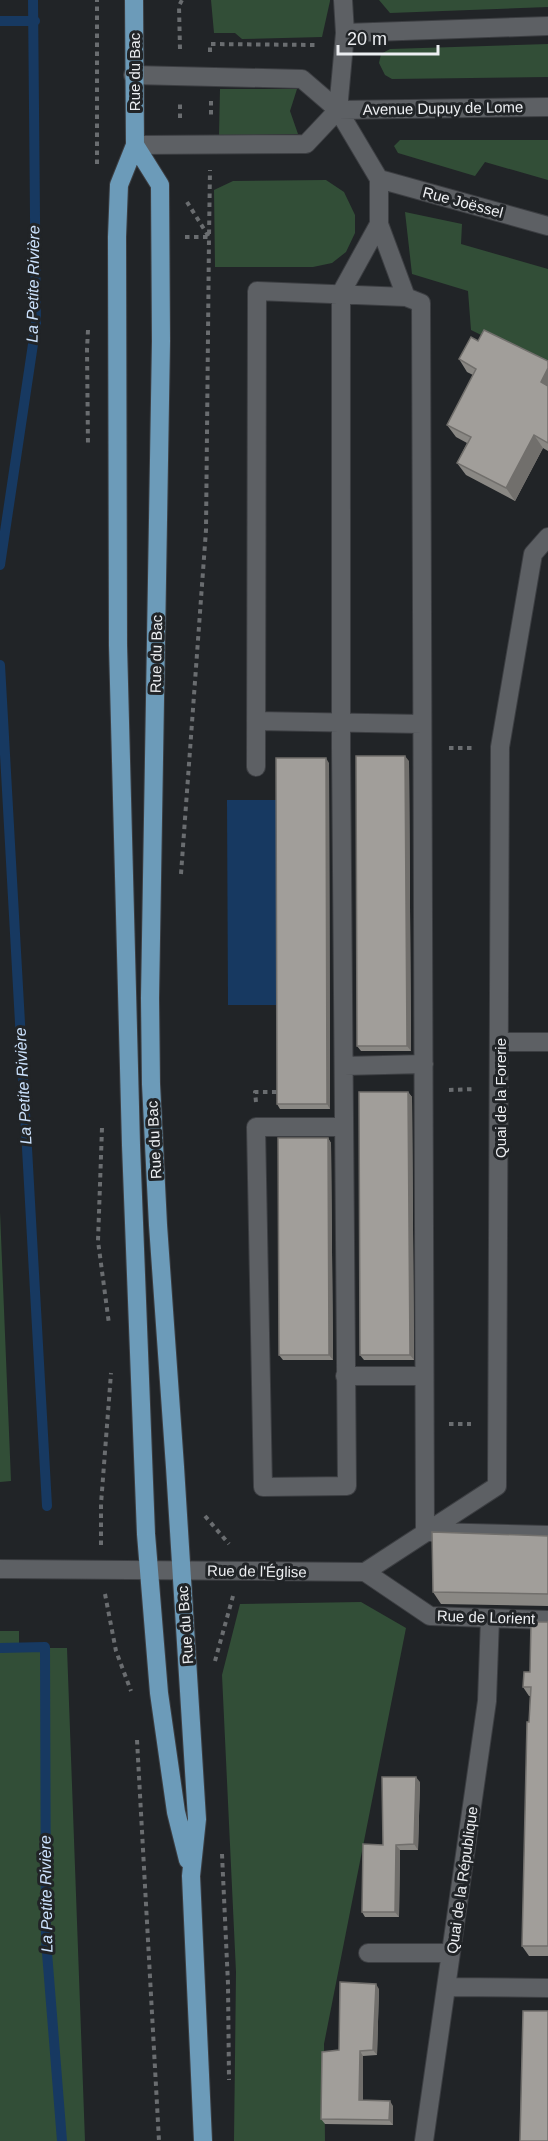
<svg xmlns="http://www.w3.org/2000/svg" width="548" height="2141" viewBox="0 0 548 2141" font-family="Arial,sans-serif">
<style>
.green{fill:#324e37}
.water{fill:#173961}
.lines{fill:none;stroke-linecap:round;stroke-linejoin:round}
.stream{stroke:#173961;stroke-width:10}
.minor-casing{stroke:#3c3e42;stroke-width:20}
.major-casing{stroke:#3c3e42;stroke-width:20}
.path{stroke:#6a6d70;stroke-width:4;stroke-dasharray:4.5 4.5;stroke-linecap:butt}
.minor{stroke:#5d6064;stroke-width:18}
.major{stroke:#6c9bb9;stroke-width:18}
.wall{fill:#8a8884}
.shaded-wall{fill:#716f6c}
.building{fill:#a19e9a;stroke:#716f6c;stroke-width:1.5}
.labels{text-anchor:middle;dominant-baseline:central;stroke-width:6;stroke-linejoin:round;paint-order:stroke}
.street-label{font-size:15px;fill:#eceef1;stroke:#212427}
.water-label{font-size:16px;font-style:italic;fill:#cbe1fc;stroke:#212427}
</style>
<rect width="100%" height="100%" fill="#212427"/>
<path class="green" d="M 211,0 L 330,0 L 330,1 L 322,37 L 242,39 L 235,33 L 214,33 Z
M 379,0 L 548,0 L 548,7 L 390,13 Z
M 548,44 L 548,77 L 392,79 L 385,75 L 379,63 L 381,54 L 390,49 Z
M 220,89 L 297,89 L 290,111 L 298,134 L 219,136 Z
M 400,140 L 548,140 L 548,180 L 485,162 L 475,176 L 398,153 L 394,146 Z
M 326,180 L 344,192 L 355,215 L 355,233 L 346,252 L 332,263 L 313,267 L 215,267 L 214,190 L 233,181 Z
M 405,212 L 462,224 L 461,244 L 548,269 L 548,368 L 471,330 L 468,291 L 412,274 Z
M 0,1212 L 11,1481 L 0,1482 Z
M 361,1602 L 406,1628 L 324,2044 L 325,2141 L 234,2141 L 236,1972 L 222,1675 L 240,1604 Z
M 0,1631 L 19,1631 L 19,1648 L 67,1648 L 85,2141 L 0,2141 Z"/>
<path class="water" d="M 227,800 L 278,800 L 279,1005 L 228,1005 Z"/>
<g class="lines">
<path class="stream" d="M 0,21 L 35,21
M 0,565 L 36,324 L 33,0
M 0,665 L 47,1506
M 0,1648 L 45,1647 L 46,1940 L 62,2141"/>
<g class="minor-casing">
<path id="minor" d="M 345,33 L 548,26
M 133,75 L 302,79 L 338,110 L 379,179 L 379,224 L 406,297
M 338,110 L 548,107
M 135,145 L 306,144 L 338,110 L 345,33 L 343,0
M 379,179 L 548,226
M 256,721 L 422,724
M 256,767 L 257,291 L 406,297 L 421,303 L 425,1532
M 500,1042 L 548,1042
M 344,1066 L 424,1064
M 343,1127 L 256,1127 L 263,1487 L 347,1486 L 341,748 L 341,293 L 379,224
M 345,1376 L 424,1376
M 430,1532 L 548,1535
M 0,1569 L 365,1572
M 365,1572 L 497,1486 L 500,747 L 533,554 L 548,537
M 365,1572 L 430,1616 L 548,1620
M 368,1953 L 451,1953
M 447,1987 L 548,1988
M 424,2141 L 487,1701 L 490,1618"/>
</g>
<g class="major-casing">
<path id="major" d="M 134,0 L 135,145 L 119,185 L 117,237 L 118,645 L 131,1145 L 146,1534 L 159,1693 L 176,1812 L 188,1860
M 135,145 L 160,185 L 161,341 L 150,998 L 151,1084 L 158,1225 L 175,1467 L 197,1819 L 191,1876 L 203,2141"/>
</g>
<path class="path" d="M 180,49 L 179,6 L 182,0
M 210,52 L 210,44 L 317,45
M 211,101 L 211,118
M 180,118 L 180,102
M 97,164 L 97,0
M 185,237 L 209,237 L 210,170
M 88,330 L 87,349 L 88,446
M 449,748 L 474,748
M 181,874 L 206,530 L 209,237 L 187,202
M 449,1090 L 475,1089
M 256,1102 L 255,1092 L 280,1092
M 102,1128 L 98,1241 L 109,1324
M 449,1424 L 471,1424
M 205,1516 L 229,1544
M 101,1545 L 101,1504 L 111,1373
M 105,1594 L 116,1651 L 131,1691
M 215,1661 L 233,1596
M 137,1740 L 159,2141
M 222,1854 L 228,1984 L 229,2080"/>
<use href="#minor" class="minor"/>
<use href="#major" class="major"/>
</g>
<path class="wall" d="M 478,341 L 548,361 L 548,451 L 543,448 L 515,501 L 466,475 L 457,463 L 467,443 L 456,437 L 447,425 L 473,375 L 467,372 L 459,359 Z
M 409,761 L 411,1051 L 361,1051 L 357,1046 Z
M 329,763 L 330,1109 L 280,1109 L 277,1104 Z
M 408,1092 L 412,1097 L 414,1360 L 364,1360 L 360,1355 Z
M 328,1138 L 331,1143 L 333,1360 L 283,1360 L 279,1355 Z
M 548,1536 L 548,1606 L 441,1604 L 433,1592 Z
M 548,1622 L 548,1956 L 529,1956 L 522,1946 L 530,1696 L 529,1696 L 523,1687 L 530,1672 Z
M 420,1782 L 418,1850 L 400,1850 L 399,1917 L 365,1917 L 362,1912 L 383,1845 Z
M 379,1989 L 377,2055 L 363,2056 L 363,2100 L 393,2106 L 393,2125 L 325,2124 L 321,2119 L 339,2050 Z"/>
<path class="shaded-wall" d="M 548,368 L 548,393 L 541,382 Z
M 534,435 L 543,448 L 515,501 L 506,488 Z
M 405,756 L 409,761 L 411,1051 L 407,1046 Z
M 326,758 L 329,763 L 330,1109 L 327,1104 Z
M 408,1092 L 412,1097 L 414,1360 L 410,1355 Z
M 328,1138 L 331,1143 L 333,1360 L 329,1355 Z
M 416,1777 L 420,1782 L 418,1850 L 414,1844 Z
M 396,1845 L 400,1850 L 399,1917 L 395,1912 Z
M 376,1984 L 379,1989 L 377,2055 L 373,2050 Z
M 360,2051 L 363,2056 L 363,2105 L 359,2100 Z
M 390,2101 L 393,2106 L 393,2125 L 389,2120 Z"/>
<path class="building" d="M 484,330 L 548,361 L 548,368 L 541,382 L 548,386 L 548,443 L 534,435 L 506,488 L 457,463 L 471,437 L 447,425 L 476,369 L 459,359 L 471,337 L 478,341 Z
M 356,756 L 405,756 L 407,1046 L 357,1046 Z
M 276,758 L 326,758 L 327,1104 L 277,1104 Z
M 359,1092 L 408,1092 L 410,1355 L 360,1355 Z
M 278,1138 L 328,1138 L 329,1355 L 279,1355 Z
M 432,1532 L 548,1536 L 548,1594 L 433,1592 Z
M 531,1622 L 548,1622 L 548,1946 L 522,1946 L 527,1722 L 529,1722 L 531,1687 L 523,1687 L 524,1672 L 530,1672 Z
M 382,1777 L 416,1777 L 414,1844 L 396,1845 L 395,1912 L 362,1912 L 363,1844 L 383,1845 Z
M 340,1982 L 376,1984 L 373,2050 L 360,2051 L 359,2100 L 390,2101 L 389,2120 L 321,2119 L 322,2052 L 339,2050 Z
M 523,2011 L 548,2011 L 548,2141 L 520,2141 Z"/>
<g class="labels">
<g class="street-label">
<text transform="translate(134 72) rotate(-90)">Rue du Bac</text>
<text transform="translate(443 108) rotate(-1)">Avenue Dupuy de Lome</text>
<text transform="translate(463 202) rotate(15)">Rue Joëssel</text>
<text transform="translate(156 654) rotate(-89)">Rue du Bac</text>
<text transform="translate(500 1098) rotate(-90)">Quai de la Forerie</text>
<text transform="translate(154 1140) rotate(-93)">Rue du Bac</text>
<text transform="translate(257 1571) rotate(1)">Rue de l'Église</text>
<text transform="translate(486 1617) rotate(2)">Rue de Lorient</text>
<text transform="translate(185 1625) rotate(-94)">Rue du Bac</text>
<text transform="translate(462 1880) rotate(-82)">Quai de la République</text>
</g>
<g class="water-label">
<text transform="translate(33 284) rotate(-89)">La Petite Rivière</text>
<text transform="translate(23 1086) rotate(-93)">La Petite Rivière</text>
<text transform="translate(46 1894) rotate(-91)">La Petite Rivière</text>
</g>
</g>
<path d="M338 45v9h100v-9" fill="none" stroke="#eceef1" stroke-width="3"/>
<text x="347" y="45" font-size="18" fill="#eceef1" stroke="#212427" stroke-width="4.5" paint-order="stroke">20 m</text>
</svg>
